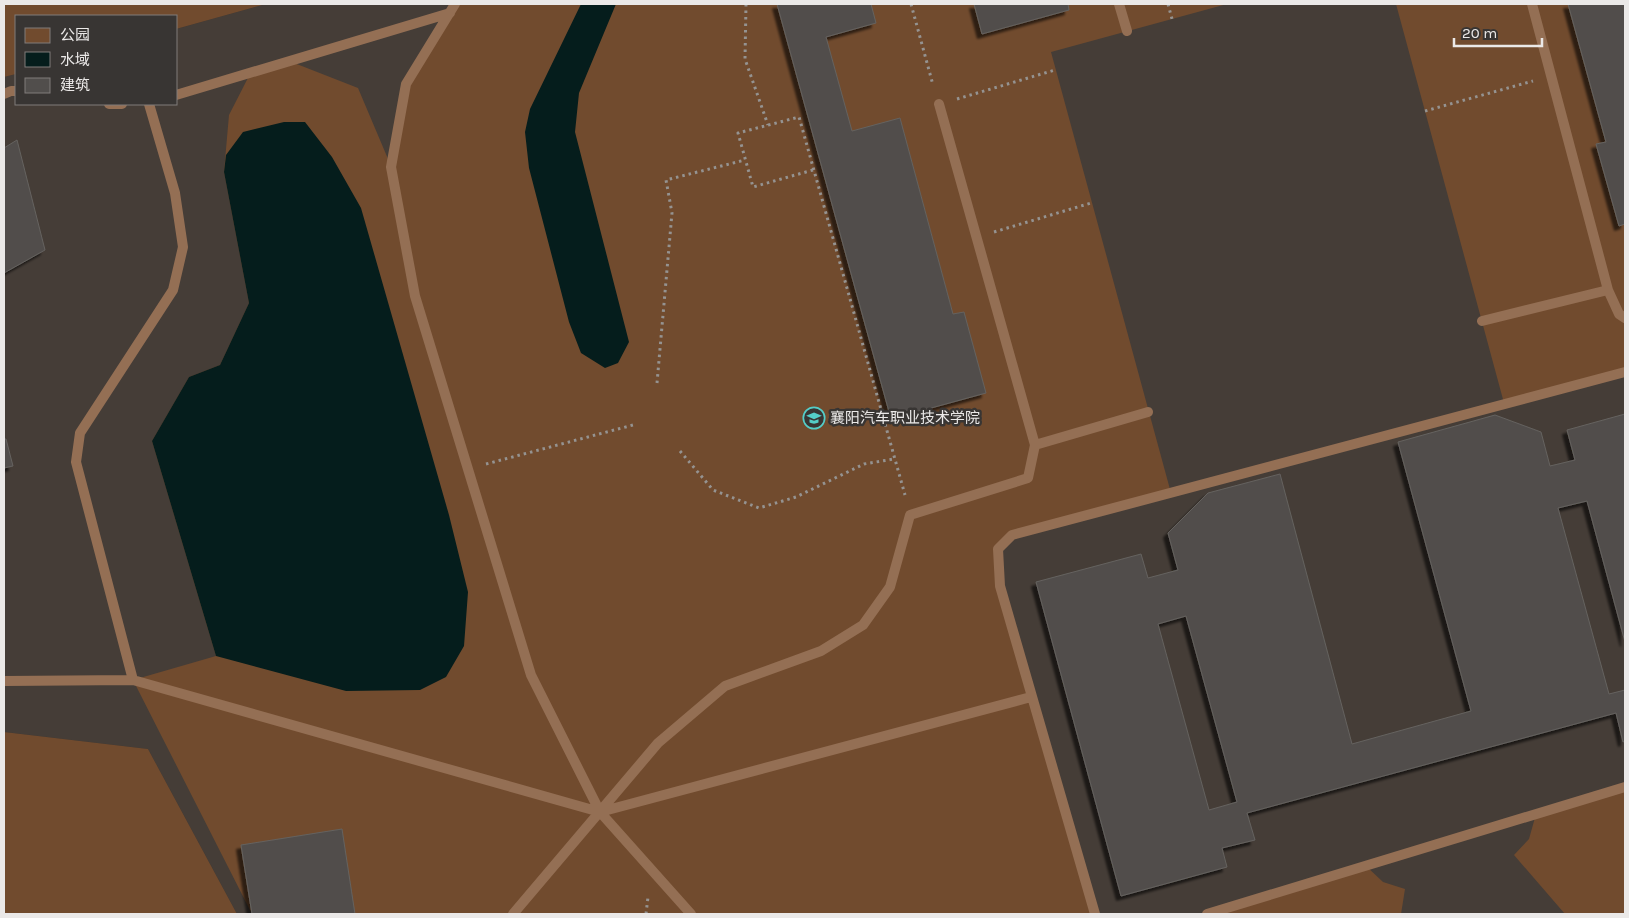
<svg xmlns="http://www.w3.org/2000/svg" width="1629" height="918" viewBox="0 0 1629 918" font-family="Karla,'Noto Sans SC',sans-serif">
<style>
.built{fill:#453d37}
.green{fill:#714b2e}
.water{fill:#051d1c}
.building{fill:#514e4c;stroke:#65625f;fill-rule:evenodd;filter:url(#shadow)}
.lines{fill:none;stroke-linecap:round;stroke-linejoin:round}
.path{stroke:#959391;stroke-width:3;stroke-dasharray:2.5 4;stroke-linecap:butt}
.lane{stroke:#946f54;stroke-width:10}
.labels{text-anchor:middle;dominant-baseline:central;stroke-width:5;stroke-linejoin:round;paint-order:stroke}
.poi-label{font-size:15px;fill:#ebe9e8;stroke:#383533;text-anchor:start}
</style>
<defs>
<filter id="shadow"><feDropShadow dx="-4.5" dy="4.5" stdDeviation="1" flood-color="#0009"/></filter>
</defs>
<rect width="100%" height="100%" fill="#383533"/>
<path class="built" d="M 266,4 L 1625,4 L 1625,914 L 237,914 L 148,749 L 4,732 L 4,77 L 16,74 L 16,104 L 176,104 L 176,29 Z"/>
<path class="green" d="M 4,4 L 266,4 L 176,29 L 176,16 L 16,16 L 16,74 L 4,77 Z
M 455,4 L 1227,4 L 1051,52 L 1171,493 L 1012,535 L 998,550 L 1000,586 L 1095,914 L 252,914 L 133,680 L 216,656 L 152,441 L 189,377 L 220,365 L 249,303 L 224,172 L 229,115 L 251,72 L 289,61 L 358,88 L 391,166 L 406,84 Z
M 1396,4 L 1625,4 L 1625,372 L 1504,403 Z
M 4,732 L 148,749 L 237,914 L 4,914 Z
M 1625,787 L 1625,914 L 1565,914 L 1514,855 L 1529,839 L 1536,814 Z
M 1366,866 L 1383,882 L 1405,889 L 1401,914 L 1207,914 Z"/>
<path class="water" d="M 581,4 L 616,4 L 579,93 L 575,132 L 629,342 L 618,363 L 605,368 L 581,353 L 569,322 L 529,168 L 525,132 L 530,109 Z
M 284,122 L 305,122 L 332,157 L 361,208 L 449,515 L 468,592 L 464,646 L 446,677 L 420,690 L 346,691 L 216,656 L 152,441 L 189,377 L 220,365 L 249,303 L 224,172 L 226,155 L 243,132 Z"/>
<path class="building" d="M 777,4 L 871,4 L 876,23 L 826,37 L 852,131 L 900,118 L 953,314 L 964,312 L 986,393 L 891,419 Z
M 974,4 L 1068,4 L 1069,10 L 982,34 Z
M 1568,4 L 1625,4 L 1625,224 L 1619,226 L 1596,144 L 1606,142 Z
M 17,140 L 45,250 L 4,273 L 4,148 Z
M 1625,414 L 1625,642 L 1587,501 L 1558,508 L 1609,694 L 1625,690 L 1625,741 L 1623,742 L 1616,713 L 1247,813 L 1255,840 L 1222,848 L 1227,867 L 1121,896 L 1036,582 L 1141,554 L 1148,578 L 1178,570 L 1168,533 L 1208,493 L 1280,474 L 1352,744 L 1471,711 L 1398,442 L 1495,415 L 1541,432 L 1550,466 L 1575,460 L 1567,430 ZM 1186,616 L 1237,802 L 1209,810 L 1158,624 Z
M 4,439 L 6,439 L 13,466 L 4,468 Z
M 342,829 L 355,914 L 252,914 L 241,845 Z"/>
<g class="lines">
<path class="path" d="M 746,4 L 745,59 L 768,125
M 911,4 L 933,85
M 1168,4 L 1172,19
M 957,99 L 1055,70
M 1425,111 L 1533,81
M 813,170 L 753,187 L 738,133 L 799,117 L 905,495
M 994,232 L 1091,203
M 657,383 L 672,213 L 666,180 L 745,160
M 680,451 L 713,490 L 759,508 L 796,497 L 864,464 L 894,459
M 486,464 L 633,425
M 646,914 L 648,897"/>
<path class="lane" d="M 455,4 L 406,84 L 391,167 L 415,296 L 531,675 L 600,812 L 691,914
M 1119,4 L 1127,31
M 4,94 L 11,91 L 16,91
M 176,95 L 450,13
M 109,104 L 122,104
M 149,104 L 175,193 L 183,247 L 173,290 L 80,433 L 76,462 L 133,680 L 600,812 L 1031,697
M 939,104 L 1035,445 L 1148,412
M 1608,290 L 1619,314 L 1625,318
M 1482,321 L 1608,290 L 1532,4
M 4,681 L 133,680
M 513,914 L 658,743 L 725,686 L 821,651 L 863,625 L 890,587 L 910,515 L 1028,478 L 1035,445
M 1095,914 L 1000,586 L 998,549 L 1012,535 L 1625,372
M 1207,914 L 1625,787"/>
</g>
<defs>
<g id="university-ring" transform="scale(1.125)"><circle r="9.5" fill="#383533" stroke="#54cdc8" stroke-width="1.5"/><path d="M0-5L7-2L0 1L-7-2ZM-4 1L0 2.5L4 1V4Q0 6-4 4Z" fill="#54cdc8"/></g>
</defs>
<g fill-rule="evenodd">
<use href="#university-ring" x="814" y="418"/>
</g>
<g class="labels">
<g class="poi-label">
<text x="830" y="418">襄阳汽车职业技术学院</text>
</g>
</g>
<rect width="1629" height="918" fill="none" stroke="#ebe9e8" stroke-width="10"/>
<rect x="15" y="15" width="162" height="90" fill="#383533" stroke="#807d7b"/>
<rect x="25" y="28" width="25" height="15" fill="#714b2e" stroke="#807d7b"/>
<text x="60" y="40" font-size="15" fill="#ebe9e8">公园</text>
<rect x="25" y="52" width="25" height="15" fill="#051d1c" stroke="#807d7b"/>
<text x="60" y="65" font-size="15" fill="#ebe9e8">水域</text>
<rect x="25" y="78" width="25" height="15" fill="#514e4c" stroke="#807d7b"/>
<text x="60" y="90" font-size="15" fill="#ebe9e8">建筑</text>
<path d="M1454 38v8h88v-8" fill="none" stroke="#ebe9e8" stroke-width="2.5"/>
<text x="1462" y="38" font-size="15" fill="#ebe9e8" stroke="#383533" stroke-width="4" paint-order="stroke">20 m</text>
</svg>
